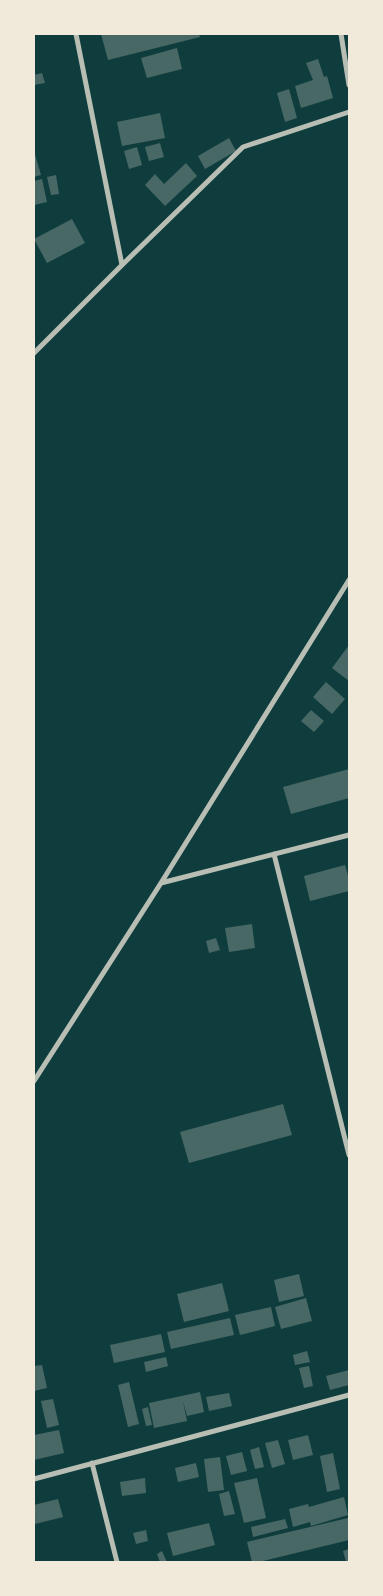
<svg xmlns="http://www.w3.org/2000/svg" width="383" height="1596" viewBox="0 0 383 1596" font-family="'Fira Sans',sans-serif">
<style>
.building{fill:#486865}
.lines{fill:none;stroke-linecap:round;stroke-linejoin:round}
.minor{stroke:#b8beb3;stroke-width:5}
</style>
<rect width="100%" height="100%" fill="#0f3d3e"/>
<path class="building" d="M 101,34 L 199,34 L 200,37 L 108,60 Z
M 177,48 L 182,69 L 147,78 L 141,58 Z
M 318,59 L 324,77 L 327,76 L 333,98 L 301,108 L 295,86 L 313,80 L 306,63 Z
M 42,73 L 45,83 L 34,85 L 34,75 Z
M 289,89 L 297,118 L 285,122 L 277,93 Z
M 160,113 L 165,138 L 122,146 L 117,122 Z
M 229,138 L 236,151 L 205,169 L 198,156 Z
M 160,143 L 164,157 L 149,161 L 145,147 Z
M 137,147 L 142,165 L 129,169 L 124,151 Z
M 34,154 L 35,154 L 41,175 L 34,177 Z
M 186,163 L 197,176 L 165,206 L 145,185 L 155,174 L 164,184 Z
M 56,175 L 59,194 L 51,195 L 47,177 Z
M 42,179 L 47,202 L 34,205 L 34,181 Z
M 72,219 L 85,243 L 47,263 L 34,239 Z
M 349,645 L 349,681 L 332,668 Z
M 326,682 L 345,699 L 332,714 L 313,697 Z
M 311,710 L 324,721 L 314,732 L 301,721 Z
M 349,769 L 349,798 L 291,814 L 283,787 Z
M 345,865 L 349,879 L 349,891 L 310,901 L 304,876 Z
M 252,924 L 255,948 L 229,952 L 225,928 Z
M 216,938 L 220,950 L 209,953 L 206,941 Z
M 283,1104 L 292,1135 L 189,1163 L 180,1132 Z
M 299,1274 L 304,1296 L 279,1302 L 274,1280 Z
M 222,1283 L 229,1311 L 184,1322 L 177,1294 Z
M 306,1298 L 312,1321 L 281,1329 L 275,1307 Z
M 271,1307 L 275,1326 L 240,1335 L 235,1315 Z
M 230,1318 L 234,1335 L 171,1349 L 167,1332 Z
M 161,1334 L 165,1352 L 114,1363 L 110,1345 Z
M 307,1351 L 310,1362 L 295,1365 L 293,1355 Z
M 166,1357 L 168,1366 L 146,1372 L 144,1362 Z
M 42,1365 L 47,1388 L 34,1391 L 34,1366 Z
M 309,1366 L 313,1386 L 304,1388 L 299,1368 Z
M 349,1370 L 349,1385 L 330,1390 L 326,1376 Z
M 129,1382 L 139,1424 L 128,1427 L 118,1385 Z
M 200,1392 L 204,1412 L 187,1416 L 183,1401 L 187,1421 L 154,1428 L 149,1403 Z
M 229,1393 L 232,1406 L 209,1411 L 206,1397 Z
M 53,1399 L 59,1425 L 47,1428 L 41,1401 Z
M 148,1407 L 152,1425 L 146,1426 L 142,1409 Z
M 59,1430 L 64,1453 L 34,1460 L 34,1435 Z
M 308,1435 L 313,1455 L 293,1460 L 288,1440 Z
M 278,1440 L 285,1464 L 272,1468 L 265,1443 Z
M 259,1447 L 264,1467 L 255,1469 L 250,1450 Z
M 242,1452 L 247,1471 L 231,1475 L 226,1456 Z
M 333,1453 L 340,1489 L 327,1492 L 320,1456 Z
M 220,1457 L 224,1490 L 208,1492 L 204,1459 Z
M 196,1463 L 199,1477 L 178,1482 L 175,1468 Z
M 145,1478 L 146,1493 L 122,1496 L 120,1482 Z
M 257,1478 L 266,1518 L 244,1523 L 234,1483 Z
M 229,1491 L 235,1514 L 224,1516 L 219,1494 Z
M 344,1497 L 348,1515 L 311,1526 L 310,1522 L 293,1527 L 289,1509 L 308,1504 L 309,1507 Z
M 58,1499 L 63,1517 L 35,1524 L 34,1505 Z
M 348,1518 L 349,1540 L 259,1562 L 252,1562 L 247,1542 Z
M 285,1519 L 288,1528 L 253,1537 L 251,1527 Z
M 209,1523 L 215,1545 L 173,1556 L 167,1533 Z
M 146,1530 L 148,1541 L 136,1544 L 133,1533 Z
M 349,1549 L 349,1562 L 346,1562 L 343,1551 Z
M 162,1551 L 167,1562 L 160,1562 L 157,1554 Z"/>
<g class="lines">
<path class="minor" d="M 76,34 L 122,265
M 341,34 L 349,85
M 34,353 L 122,265 L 243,147 L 349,112
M 274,854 L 349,1155
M 161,883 L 349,835
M 34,1081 L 161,883 L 349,580
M 92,1463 L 117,1562
M 34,1479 L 349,1395"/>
</g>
<rect width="383" height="1596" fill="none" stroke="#f1e9da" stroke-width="70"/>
</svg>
